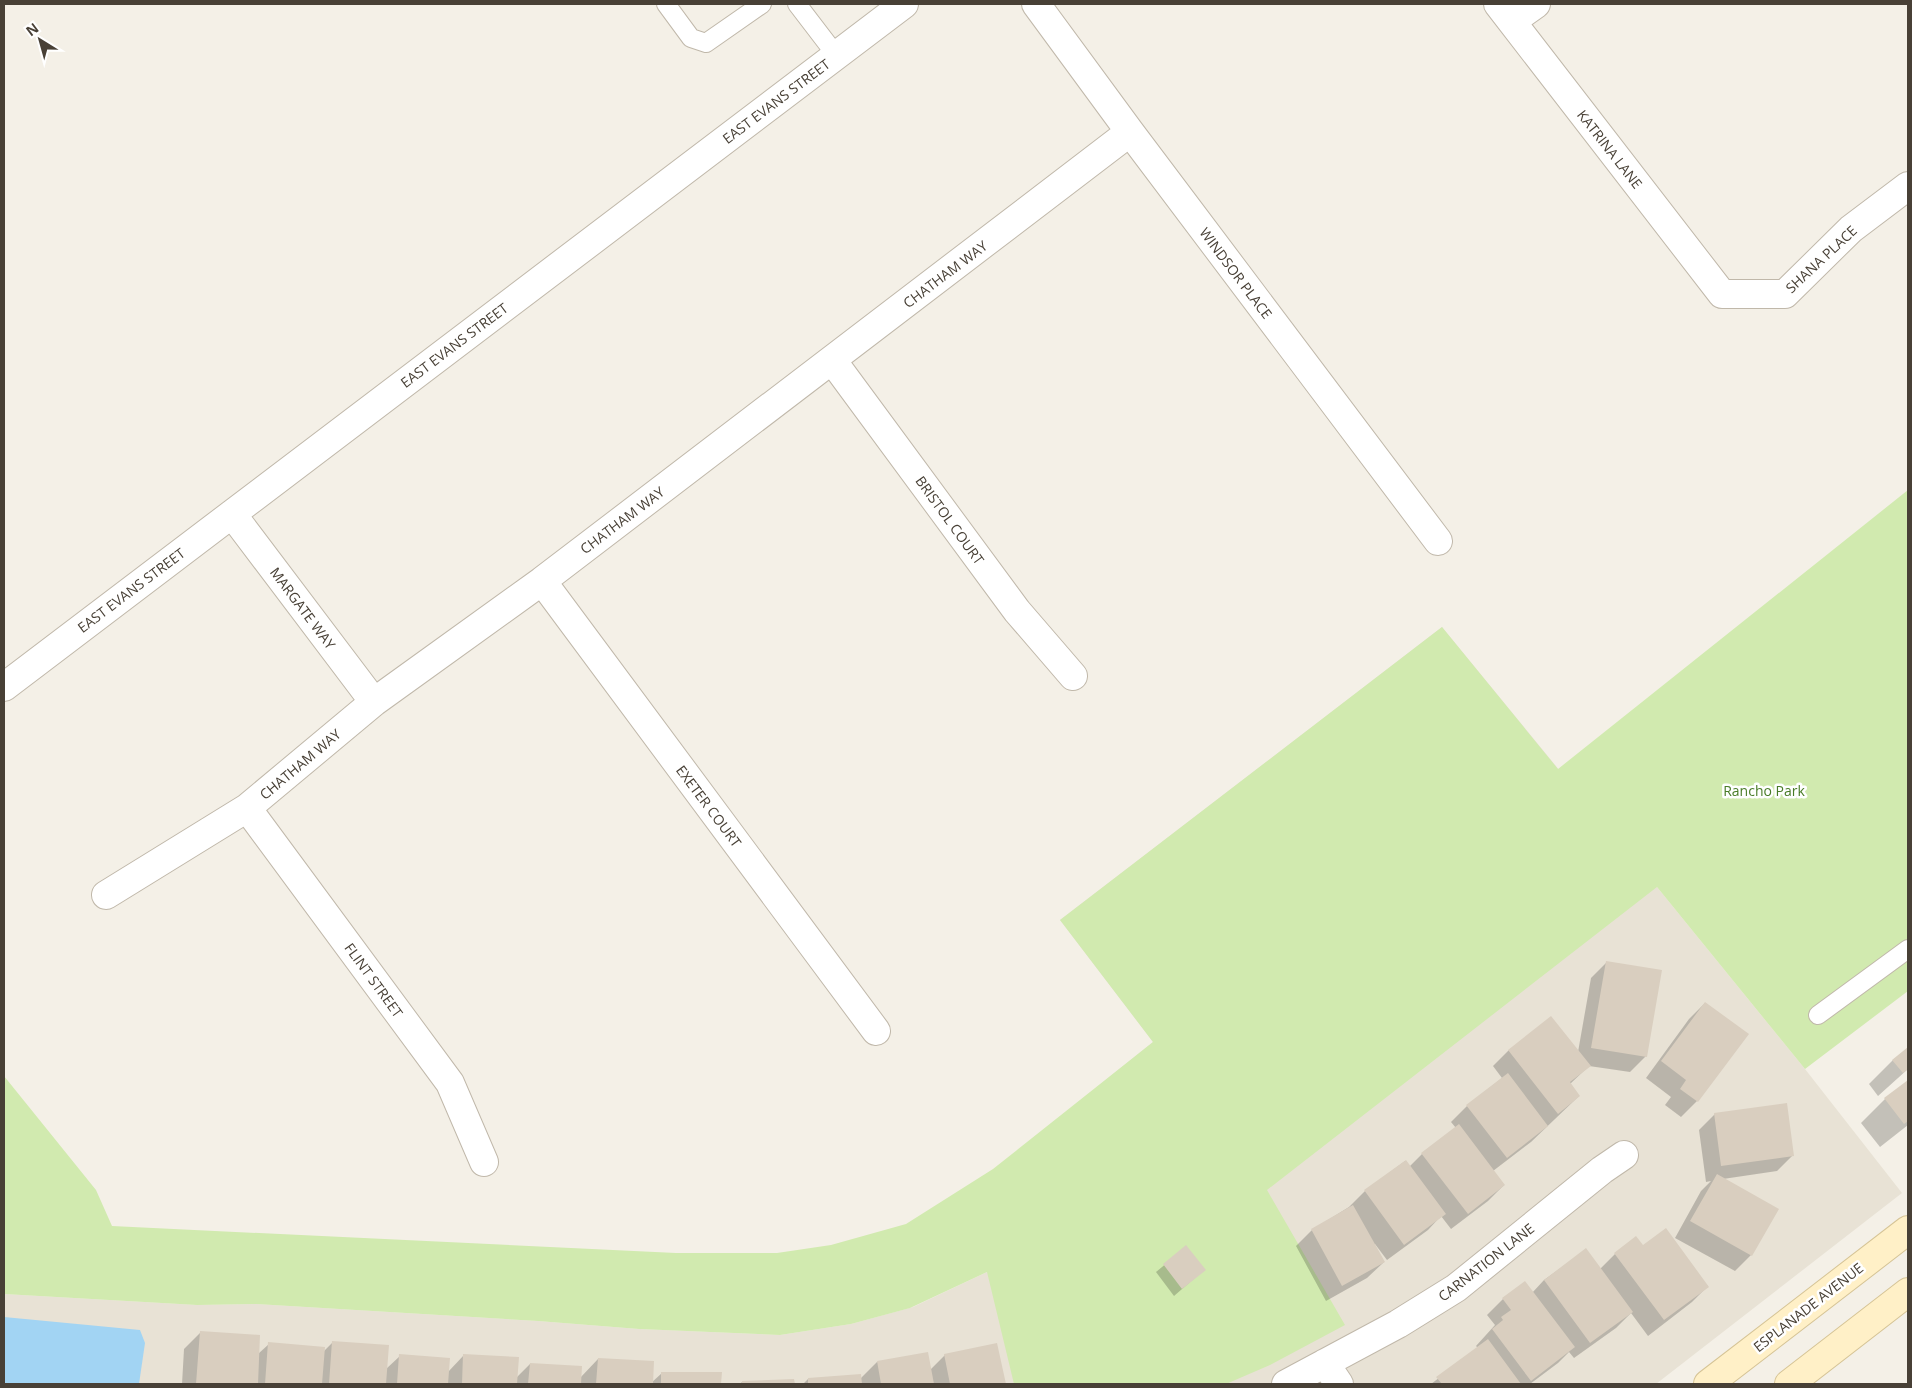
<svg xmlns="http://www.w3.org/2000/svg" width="1912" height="1388" viewBox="0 0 1912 1388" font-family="'Open Sans',sans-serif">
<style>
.residential{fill:#e8e2d5}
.green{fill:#d1eaaf}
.water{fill:#a2d4f3}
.shadow{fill:#0003}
.building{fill:#d9cebf}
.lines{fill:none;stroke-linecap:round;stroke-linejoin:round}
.lane-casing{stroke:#c0b8aa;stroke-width:20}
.street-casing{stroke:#c0b8aa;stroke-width:30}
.secondary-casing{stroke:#d6c496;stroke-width:30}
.lane{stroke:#fff;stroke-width:18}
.street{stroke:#fff;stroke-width:28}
.secondary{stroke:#fff0c7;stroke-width:28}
.labels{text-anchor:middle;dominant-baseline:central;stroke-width:5;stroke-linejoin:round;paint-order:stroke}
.street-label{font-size:14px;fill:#484036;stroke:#fff}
.park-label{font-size:14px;fill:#497c27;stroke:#fff}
</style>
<rect width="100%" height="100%" fill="#f4f0e7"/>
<path class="residential" d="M 1442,627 L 1601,821 L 1657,887 L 1805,1069 L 1902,1193 L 1656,1384 L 4,1384 L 4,1294 L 197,1305 L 256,1304 L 538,1321 L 639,1329 L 780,1335 L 851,1324 L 913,1307 L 987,1272 L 995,1169 L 1153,1042 L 1060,920 Z"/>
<path class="green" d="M 1908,490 L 1908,991 L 1805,1069 L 1657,887 L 1267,1190 L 1345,1325 L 1270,1365 L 1226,1384 L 1014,1384 L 987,1272 L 910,1308 L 851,1324 L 780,1335 L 639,1329 L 538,1321 L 256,1304 L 197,1305 L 4,1294 L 4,1076 L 96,1190 L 112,1226 L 676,1253 L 777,1253 L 831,1245 L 906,1224 L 993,1169 L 1153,1042 L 1060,920 L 1442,627 L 1558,769 Z"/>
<path class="water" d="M 4,1317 L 140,1330 L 145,1343 L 139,1384 L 4,1384 Z"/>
<path class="shadow" d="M 1607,962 L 1646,1056 L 1630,1072 L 1589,1066 L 1570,1084 L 1579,1096 L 1531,1142 L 1493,1171 L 1504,1185 L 1488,1201 L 1451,1229 L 1441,1216 L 1428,1230 L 1387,1260 L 1375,1244 L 1374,1244 L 1384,1262 L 1367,1278 L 1326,1301 L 1296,1246 L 1312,1230 L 1349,1207 L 1365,1191 L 1405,1161 L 1409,1167 L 1422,1154 L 1456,1128 L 1451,1122 L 1467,1106 L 1502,1078 L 1493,1066 L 1509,1050 L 1578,1052 L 1591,978 Z
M 1705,1003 L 1747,1034 L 1697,1101 L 1681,1117 L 1665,1105 L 1671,1097 L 1646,1078 L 1689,1019 Z
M 1908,1049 L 1908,1069 L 1878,1096 L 1869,1084 L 1893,1060 Z
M 1908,1081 L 1908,1125 L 1880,1147 L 1861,1123 L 1885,1099 Z
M 1715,1114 L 1793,1155 L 1777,1171 L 1723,1179 L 1751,1255 L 1735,1271 L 1675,1238 L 1701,1191 L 1711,1181 L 1706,1182 L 1699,1130 Z
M 1186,1247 L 1204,1270 L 1174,1296 L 1156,1272 Z
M 1643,1247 L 1708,1286 L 1692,1302 L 1648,1336 L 1631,1313 L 1616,1328 L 1574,1358 L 1569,1352 L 1558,1363 L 1530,1384 L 1431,1384 L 1478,1348 L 1476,1346 L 1495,1325 L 1487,1315 L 1503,1299 L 1532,1293 L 1544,1280 L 1586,1250 L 1600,1269 L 1615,1254 Z
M 200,1333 L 258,1354 L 269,1344 L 324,1351 L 333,1342 L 386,1369 L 400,1356 L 448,1372 L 464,1355 L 517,1377 L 530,1364 L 580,1378 L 598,1359 L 651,1383 L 662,1373 L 720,1373 L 720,1384 L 182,1384 L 184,1349 Z
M 996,1344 L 1005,1384 L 803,1384 L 808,1379 L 860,1379 L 877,1362 L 930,1370 L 945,1355 Z
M 793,1381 L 793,1384 L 740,1384 L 742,1382 Z"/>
<path class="building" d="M 1606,961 L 1662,970 L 1647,1057 L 1591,1048 Z
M 1705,1002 L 1749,1034 L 1698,1102 L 1680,1089 L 1686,1080 L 1661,1061 Z
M 1551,1016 L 1591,1066 L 1570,1082 L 1580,1096 L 1558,1114 L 1508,1050 Z
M 1908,1047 L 1908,1069 L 1903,1073 L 1892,1060 Z
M 1508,1073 L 1548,1126 L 1507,1158 L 1466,1105 Z
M 1908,1080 L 1908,1121 L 1904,1124 L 1884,1098 Z
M 1787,1103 L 1794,1156 L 1721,1166 L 1714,1113 Z
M 1459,1124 L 1505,1185 L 1468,1214 L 1421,1153 Z
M 1406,1160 L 1446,1214 L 1404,1245 L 1364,1190 Z
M 1717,1174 L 1779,1209 L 1752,1256 L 1690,1221 Z
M 1353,1205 L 1385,1262 L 1342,1286 L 1311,1229 Z
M 1666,1228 L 1709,1287 L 1664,1320 L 1614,1253 L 1636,1236 L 1643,1245 Z
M 1186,1245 L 1206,1270 L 1182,1289 L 1163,1264 Z
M 1586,1248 L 1633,1312 L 1590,1343 L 1544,1280 Z
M 1525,1281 L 1575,1347 L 1531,1381 L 1492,1329 L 1503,1320 L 1501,1317 L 1511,1310 L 1502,1298 Z
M 200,1331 L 260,1335 L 258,1384 L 196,1384 Z
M 1488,1339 L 1521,1384 L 1442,1384 L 1436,1377 Z
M 332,1341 L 389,1345 L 386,1384 L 329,1384 Z
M 268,1342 L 325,1347 L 322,1384 L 265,1384 Z
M 997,1343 L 1006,1384 L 950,1384 L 944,1354 Z
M 928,1352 L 934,1384 L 881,1384 L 877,1361 Z
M 399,1354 L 450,1358 L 448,1384 L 397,1384 Z
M 463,1354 L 519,1357 L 517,1384 L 462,1384 Z
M 598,1358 L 654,1361 L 653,1384 L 596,1384 Z
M 530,1363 L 582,1366 L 581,1384 L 528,1384 Z
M 661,1372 L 722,1372 L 721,1384 L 661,1384 Z
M 861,1374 L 862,1384 L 808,1384 L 808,1378 Z
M 794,1379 L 795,1384 L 742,1384 L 742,1381 Z"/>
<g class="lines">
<g class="lane-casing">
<path id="lane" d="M 666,4 L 691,38 L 706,43 L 762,4
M 797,4 L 836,55
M 1818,1015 L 1908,949"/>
</g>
<g class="street-casing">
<path id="street" d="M 1036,4 L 1130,132 L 1438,541
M 1498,4 L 1722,294 L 1785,294 L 1851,229 L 1908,186
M 1512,21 L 1536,4
M 832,360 L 1017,611 L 1073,676
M 232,514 L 374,702
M 542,581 L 876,1031
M 4,687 L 904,4
M 247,808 L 450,1083 L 484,1162
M 106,895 L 247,808 L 374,702 L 542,581 L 1130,132
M 1325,1363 L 1339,1384
M 1286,1384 L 1398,1324 L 1456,1288 L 1602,1170 L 1624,1155"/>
</g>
<g class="secondary-casing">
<path id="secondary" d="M 1708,1384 L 1908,1230
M 1789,1384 L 1908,1292"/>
</g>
<use href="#lane" class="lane"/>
<use href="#street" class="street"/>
<use href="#secondary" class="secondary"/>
</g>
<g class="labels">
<g class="street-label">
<text transform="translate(776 101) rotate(-37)">EAST EVANS STREET</text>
<text transform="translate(1610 149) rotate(52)">KATRINA LANE</text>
<text transform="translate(1821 259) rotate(-43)">SHANA PLACE</text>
<text transform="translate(1236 273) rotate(53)">WINDSOR PLACE</text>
<text transform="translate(945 274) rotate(-37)">CHATHAM WAY</text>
<text transform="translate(454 345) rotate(-37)">EAST EVANS STREET</text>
<text transform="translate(622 520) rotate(-37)">CHATHAM WAY</text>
<text transform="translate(950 520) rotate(54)">BRISTOL COURT</text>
<text transform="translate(131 590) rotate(-37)">EAST EVANS STREET</text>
<text transform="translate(303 608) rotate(53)">MARGATE WAY</text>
<text transform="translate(300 764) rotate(-40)">CHATHAM WAY</text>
<text transform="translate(709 806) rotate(53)">EXETER COURT</text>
<text transform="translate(374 980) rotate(54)">FLINT STREET</text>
<text transform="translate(1486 1262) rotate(-38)">CARNATION LANE</text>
<text transform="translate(1808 1307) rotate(-38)">ESPLANADE AVENUE</text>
</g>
<g class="park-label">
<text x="1764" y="790">Rancho Park</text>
</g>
</g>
<rect width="1912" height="1388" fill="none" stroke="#484036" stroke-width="10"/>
<g transform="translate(40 40) rotate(323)" stroke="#ffffff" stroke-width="4" paint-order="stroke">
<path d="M0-4L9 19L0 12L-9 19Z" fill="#484036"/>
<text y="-8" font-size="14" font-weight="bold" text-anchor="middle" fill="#484036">N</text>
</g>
</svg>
